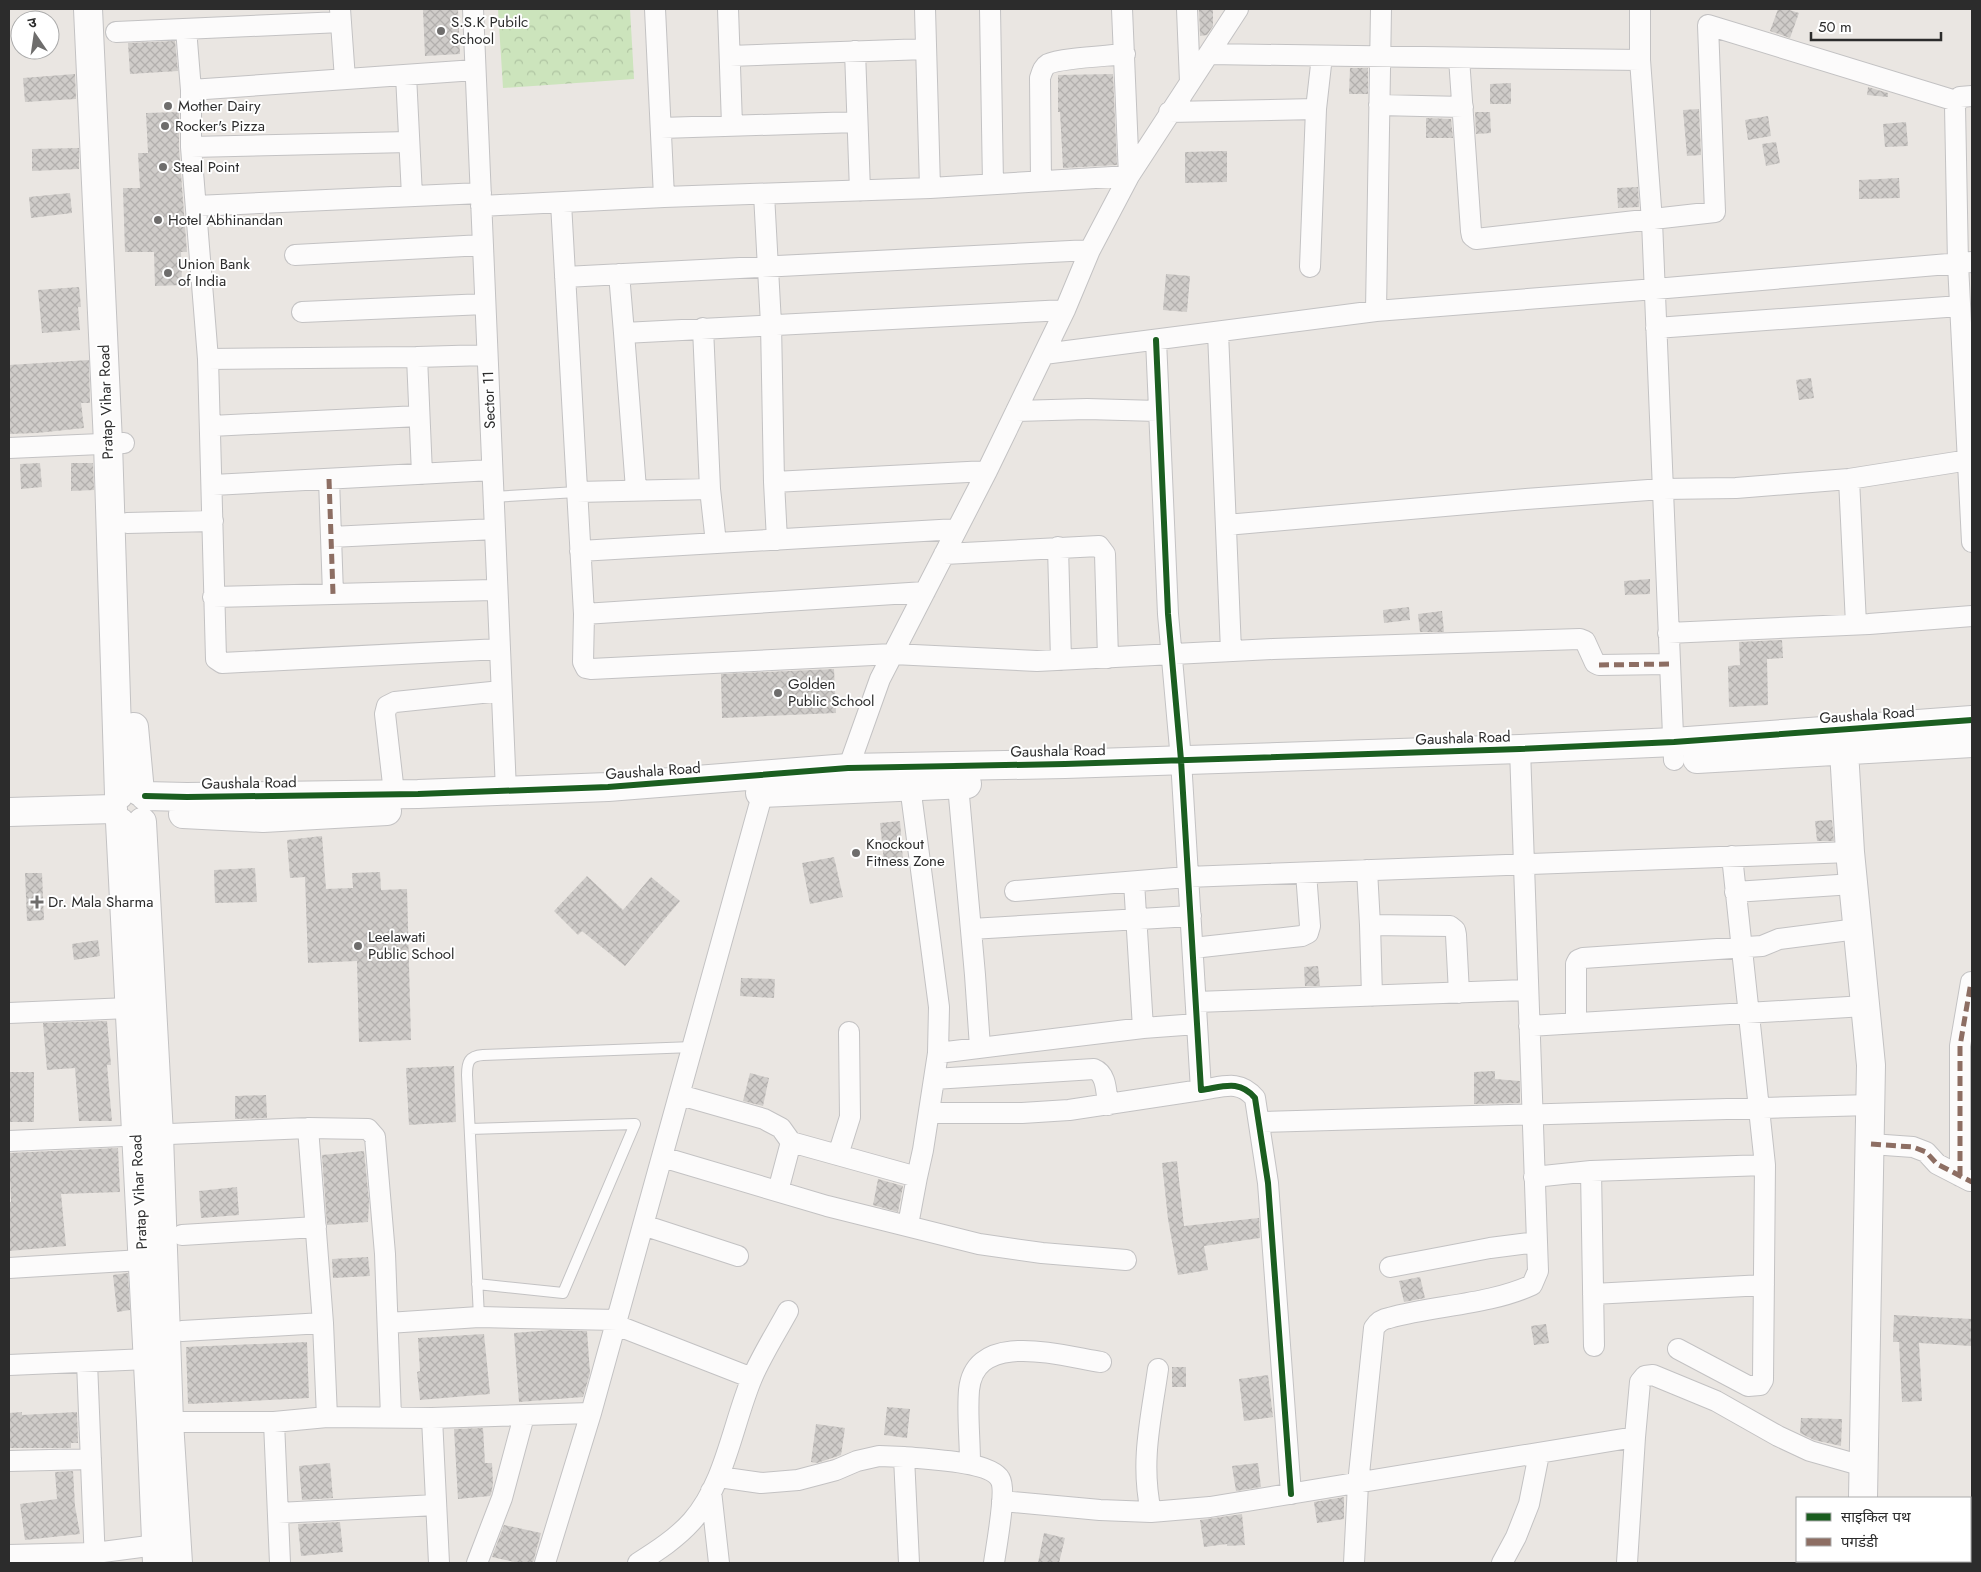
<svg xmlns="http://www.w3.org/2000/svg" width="1981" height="1572" viewBox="0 0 1981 1572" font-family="Jost,'Noto Sans Devanagari',sans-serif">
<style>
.park{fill:url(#park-crowns)}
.building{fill:url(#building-cross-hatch)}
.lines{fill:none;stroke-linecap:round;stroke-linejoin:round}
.lane-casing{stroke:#c3c2c3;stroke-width:12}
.street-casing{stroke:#c3c2c3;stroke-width:22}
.secondary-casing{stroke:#c3c2c3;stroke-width:30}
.lane{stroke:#fcfbfb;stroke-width:10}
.street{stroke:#fcfbfb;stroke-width:20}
.secondary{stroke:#fcfbfb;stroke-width:28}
.quiet{stroke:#8d6e63;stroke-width:5;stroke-dasharray:10 5;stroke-linecap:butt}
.cycleway-casing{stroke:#fff;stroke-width:9}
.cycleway{stroke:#1b5e20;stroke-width:6}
.poi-dot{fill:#6e6d6c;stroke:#fff;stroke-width:2}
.labels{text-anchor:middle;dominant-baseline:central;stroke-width:4;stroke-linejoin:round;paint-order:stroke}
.poi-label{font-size:15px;fill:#2c2c2c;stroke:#fff;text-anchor:start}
.street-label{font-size:15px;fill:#2c2c2c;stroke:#fff}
</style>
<defs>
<pattern id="park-crowns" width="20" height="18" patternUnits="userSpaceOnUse" patternTransform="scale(1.25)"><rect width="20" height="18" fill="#cce4bc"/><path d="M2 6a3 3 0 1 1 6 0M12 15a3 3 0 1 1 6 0" fill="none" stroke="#afc4a2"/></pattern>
<pattern id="building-cross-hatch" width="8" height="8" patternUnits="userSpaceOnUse" patternTransform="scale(1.25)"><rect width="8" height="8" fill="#cfccc9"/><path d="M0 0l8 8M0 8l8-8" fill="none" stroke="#b2afad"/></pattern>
</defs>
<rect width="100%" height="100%" fill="#eae6e2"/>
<path class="park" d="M 498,9 L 630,9 L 634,79 L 503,88 Z"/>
<path class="building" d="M 423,9 L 458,9 L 460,54 L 425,56 Z
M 1199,9 L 1213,9 L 1213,26 L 1207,35 L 1200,36 Z
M 1778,9 L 1786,9 L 1799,13 L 1790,38 L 1770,31 Z
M 175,41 L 178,71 L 130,74 L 128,43 Z
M 1350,68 L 1368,68 L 1368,94 L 1349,94 Z
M 75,74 L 76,99 L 25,102 L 23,78 Z
M 1113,74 L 1117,165 L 1063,168 L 1060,112 L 1058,112 L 1058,75 Z
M 1511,83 L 1511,104 L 1490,104 L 1490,84 Z
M 1868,87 L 1888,93 L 1888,97 L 1867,95 Z
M 1699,109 L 1701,155 L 1687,156 L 1683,110 Z
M 179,112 L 179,148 L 187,252 L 181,252 L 182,285 L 155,286 L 154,252 L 125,252 L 123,188 L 140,188 L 138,153 L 148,153 L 146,113 Z
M 1475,112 L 1490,112 L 1491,133 L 1476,134 Z
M 1768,116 L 1771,136 L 1748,140 L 1745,120 Z
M 1426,118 L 1451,119 L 1453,138 L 1426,138 Z
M 1906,122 L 1908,146 L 1885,147 L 1883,124 Z
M 1776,142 L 1780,163 L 1766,166 L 1762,144 Z
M 79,148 L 79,169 L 32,171 L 32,149 Z
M 1227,151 L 1227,182 L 1185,183 L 1185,152 Z
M 1899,178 L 1900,198 L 1859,199 L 1859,180 Z
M 1638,187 L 1639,207 L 1618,208 L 1617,188 Z
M 70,193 L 72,213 L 31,218 L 29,197 Z
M 1166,274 L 1190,276 L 1187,312 L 1163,310 Z
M 79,287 L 81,307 L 78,307 L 80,330 L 42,333 L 38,290 Z
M 89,360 L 90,403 L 81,403 L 84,428 L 37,433 L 9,434 L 9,365 Z
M 1811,378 L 1814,398 L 1799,400 L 1796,380 Z
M 40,463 L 42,487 L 21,489 L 20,464 Z
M 71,463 L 93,463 L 94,490 L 71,491 Z
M 1650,579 L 1650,594 L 1625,595 L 1624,581 Z
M 1409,607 L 1410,620 L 1384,623 L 1383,610 Z
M 1442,611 L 1444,632 L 1420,632 L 1418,614 Z
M 1782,640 L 1783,658 L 1767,659 L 1768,705 L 1729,707 L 1728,666 L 1740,665 L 1739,642 Z
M 834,669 L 836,713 L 722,718 L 721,674 Z
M 1832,820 L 1834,841 L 1817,841 L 1815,821 Z
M 900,821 L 903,861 L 884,862 L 880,823 Z
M 322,836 L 326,889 L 353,888 L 352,873 L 380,872 L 381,890 L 407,889 L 411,1040 L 359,1042 L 357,961 L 308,963 L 305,877 L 290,878 L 287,840 Z
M 834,857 L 843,897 L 810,904 L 802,863 Z
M 255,868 L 257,902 L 215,903 L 214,870 Z
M 25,873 L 42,873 L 44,920 L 27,921 Z
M 587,876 L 623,910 L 651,877 L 680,901 L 625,966 L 582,931 L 578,935 L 554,911 Z
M 98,940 L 100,956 L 74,960 L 72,944 Z
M 1318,966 L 1320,986 L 1305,986 L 1304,967 Z
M 741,978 L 775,979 L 774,998 L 740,996 Z
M 107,1021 L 111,1065 L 107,1065 L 112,1121 L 79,1121 L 75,1068 L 47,1070 L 43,1023 Z
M 454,1066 L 456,1122 L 409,1125 L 406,1068 Z
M 1495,1071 L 1495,1079 L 1520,1081 L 1520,1103 L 1474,1104 L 1474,1072 Z
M 9,1072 L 34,1072 L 34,1122 L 9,1122 Z
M 750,1073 L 769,1078 L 763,1106 L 743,1101 Z
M 266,1095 L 267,1118 L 235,1119 L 235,1096 Z
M 118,1148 L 120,1192 L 61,1194 L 66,1246 L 9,1251 L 9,1202 L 11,1202 L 9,1153 Z
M 364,1151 L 369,1201 L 368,1222 L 327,1225 L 322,1155 Z
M 1177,1161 L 1184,1226 L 1259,1218 L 1260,1238 L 1204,1246 L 1208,1270 L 1178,1275 L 1168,1219 L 1162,1163 Z
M 878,1179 L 903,1186 L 898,1212 L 873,1205 Z
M 237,1187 L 239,1215 L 201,1218 L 199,1191 Z
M 368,1257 L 370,1276 L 333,1278 L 332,1259 Z
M 128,1273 L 130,1310 L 117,1312 L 113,1275 Z
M 1420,1277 L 1425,1298 L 1404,1302 L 1399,1281 Z
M 1894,1315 L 1972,1319 L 1972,1346 L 1919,1343 L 1922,1401 L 1902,1402 L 1899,1342 L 1893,1342 Z
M 1546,1324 L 1549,1343 L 1534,1345 L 1531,1326 Z
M 551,1330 L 587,1331 L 590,1373 L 583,1397 L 519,1402 L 514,1333 Z
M 484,1334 L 490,1394 L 420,1400 L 417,1372 L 420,1371 L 418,1338 Z
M 307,1342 L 309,1398 L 188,1404 L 186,1347 Z
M 1172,1367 L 1186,1367 L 1186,1387 L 1172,1387 Z
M 1268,1375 L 1273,1417 L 1244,1421 L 1239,1379 Z
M 887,1407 L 910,1409 L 907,1438 L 884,1435 Z
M 22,1412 L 22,1415 L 77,1412 L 78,1443 L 71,1443 L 71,1448 L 9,1448 L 9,1413 Z
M 1801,1418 L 1842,1419 L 1841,1446 L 1814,1440 L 1800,1433 Z
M 816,1424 L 845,1428 L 841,1455 L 817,1463 L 811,1462 Z
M 483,1428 L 485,1463 L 492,1463 L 493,1484 L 491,1494 L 490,1496 L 458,1499 L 454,1429 Z
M 330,1463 L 333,1498 L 302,1500 L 299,1466 Z
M 1258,1463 L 1261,1487 L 1236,1491 L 1232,1466 Z
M 73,1471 L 75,1506 L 80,1534 L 25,1540 L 20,1504 L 57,1499 L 55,1472 Z
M 1344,1497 L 1344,1519 L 1317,1523 L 1314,1502 Z
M 1242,1514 L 1245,1545 L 1227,1546 L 1227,1544 L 1204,1547 L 1200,1520 Z
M 340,1522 L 343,1552 L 301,1556 L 298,1524 Z
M 504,1525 L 541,1533 L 533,1563 L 519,1563 L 492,1557 Z
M 1044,1533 L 1065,1538 L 1059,1563 L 1038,1563 Z"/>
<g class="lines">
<g class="lane-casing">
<path id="lane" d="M 493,497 L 577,492
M 470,1129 L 635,1124 L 563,1293 L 477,1284
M 479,1317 L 467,1075 C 467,1062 469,1056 483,1055 L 693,1047"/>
</g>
<g class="street-casing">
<path id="street" d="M 340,9 L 345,79
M 473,9 L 506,791
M 655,9 L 664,197 L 930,188 L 1129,176 L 1122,9
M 728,9 L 732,125
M 925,9 L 930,188
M 990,9 L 993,184
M 1187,9 L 1190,82
M 1640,9 L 1640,60 L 1652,221 L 1674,760
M 186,29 L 191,90 L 475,70
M 116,32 L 341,22
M 855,51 L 860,191
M 1209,54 L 1640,60
M 730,56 L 926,49
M 1459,58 L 1471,231 L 1472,236 L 1476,239 L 1715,212 L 1708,25 L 1956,101
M 406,75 L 412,196
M 191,90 L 191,147 L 208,359 L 216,659 L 222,663 L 500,649
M 1972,96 L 1960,97 L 1955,106 L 1958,264 L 1972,542
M 1379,105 L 1463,107
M 1169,112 L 1316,109
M 661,128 L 857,122
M 191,147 L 409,142
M 1041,181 L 1040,78 C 1042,72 1043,67 1048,64 C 1060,58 1108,56 1125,54
M 764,194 L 771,324 L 774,482 L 777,540
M 561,203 L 584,614 L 583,662 L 586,668 L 591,669 L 893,654 L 1037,661 L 1273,649 L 1580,639 L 1585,641 L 1595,663 L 1599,665 L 1669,664
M 196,206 L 481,193
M 481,206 L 664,197
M 295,255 L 483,245
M 1310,267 L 1316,109 L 1322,56
M 619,274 L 624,333
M 565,277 L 1090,250
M 1376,311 L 1381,9
M 302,312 L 485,304
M 703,328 L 710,489 L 716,543
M 1656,328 L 1960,306
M 1218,332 L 1231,651
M 1156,340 L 1168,614 L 1181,760 L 1201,1090 C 1223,1087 1239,1079 1255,1098 L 1268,1183 L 1291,1494
M 1044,354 L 1376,311 L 1655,289 L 1972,262
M 417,357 L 422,474
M 208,359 L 417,357 L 487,355
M 1016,411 L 1087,409 L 1158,411
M 211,426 L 419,416
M 9,448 L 124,443
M 329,479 L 333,594
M 1849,479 L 1856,624
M 774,482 L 987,471
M 213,485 L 492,470
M 636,489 L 624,333 L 1065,310
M 577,492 L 710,489
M 127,523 L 213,521
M 1226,525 L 1526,499 L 1662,489 L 1736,488 L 1849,479 L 1969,460
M 331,537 L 495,529
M 1058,547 L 1061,660
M 580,551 L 957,529
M 944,554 L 1099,546 L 1105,554 L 1108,658
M 213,597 L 493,590
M 584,614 L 925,592
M 1668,633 L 1869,624 L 1972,616
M 844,780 L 880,679 L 987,471 L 1065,310 L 1090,250 L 1129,176 L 1238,9
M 958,785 L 975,975 L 980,1047
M 394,793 L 385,714 L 387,706 L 395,702 L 501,691
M 1367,870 L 1370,925 L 1372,996
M 1134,882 L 1143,1028
M 1015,891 L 1187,877 L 1850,852
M 1735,892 L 1853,884
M 1370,925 L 1450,926 L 1455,930 L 1456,935 L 1459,993
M 971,929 L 1191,916
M 1193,948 L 1302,936 L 1308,933 L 1310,926 L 1306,873
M 1196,1002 L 1528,990
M 9,1013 L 129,1008
M 1576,1023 L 1576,964 L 1578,960 L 1583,958 L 1762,946 L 1779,939 L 1857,929
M 1529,1026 L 1865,1006
M 938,1053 L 1143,1028 L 1197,1024
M 934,1079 L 1094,1069 C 1107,1074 1106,1092 1108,1105
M 680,1095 L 764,1119 L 781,1128 L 791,1142 L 917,1177 L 923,1150 L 938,1053 L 939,1007 L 910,786
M 929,1113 L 1022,1113 L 1069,1110 L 1201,1090
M 1260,1122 L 1871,1105
M 308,1128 L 323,1323 L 327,1417
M 9,1141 L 308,1128 L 368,1129 L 375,1137 L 385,1254 L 391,1417
M 1871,1144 L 1913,1147 L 1926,1152 L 1937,1164 L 1970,1181
M 838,1155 L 850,1117 L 849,1032
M 662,1157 L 827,1206 L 979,1244 L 1042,1253 L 1126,1260
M 1591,1171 L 1594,1346
M 1960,1176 L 1960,1046 L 1971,982
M 1534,1177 L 1591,1171 L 1765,1165
M 778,1191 L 791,1142
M 643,1225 L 738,1256
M 908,1225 L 917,1177
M 182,1235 L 316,1227
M 1390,1267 L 1490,1248 L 1537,1242
M 9,1268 L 142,1260
M 1593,1294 L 1764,1285
M 388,1323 L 479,1317 L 617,1320
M 616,1325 L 752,1378
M 182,1331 L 323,1323
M 1678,1349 L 1748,1386 L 1760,1385 L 1763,1380 L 1765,1165 L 1732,856
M 87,1362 L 95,1563
M 9,1365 L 148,1359
M 591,1413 L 766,781
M 432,1418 L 439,1563
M 156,1422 L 274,1422 L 327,1417 L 432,1418 L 591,1413 L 545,1563
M 274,1422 L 280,1563
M 9,1461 L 91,1459
M 970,1463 C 970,1439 967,1414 969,1390 C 975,1329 1062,1356 1101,1362
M 719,1477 L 761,1483 L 798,1480 L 836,1470 L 857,1461 L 879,1456 L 904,1457
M 711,1491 L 719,1563
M 1002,1501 L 1100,1510 L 1151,1512 L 1210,1507 L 1635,1437 L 1640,1382 L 1645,1376 L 1653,1375 L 1716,1401 L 1778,1436 L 1810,1451 L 1863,1466
M 1151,1512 C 1140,1462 1151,1419 1158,1369
M 278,1513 L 436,1505
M 9,1555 L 95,1553 L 156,1545
M 477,1563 L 502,1498 L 524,1416
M 638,1563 C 657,1551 677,1538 692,1521 C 725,1484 733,1423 752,1378 C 762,1355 776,1333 788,1311
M 909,1563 L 904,1457 C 925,1459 990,1461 1000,1479 C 1007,1490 996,1548 994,1563
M 1354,1563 L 1358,1484 L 1374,1328 C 1378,1322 1382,1319 1389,1318 C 1436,1305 1488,1305 1532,1285 L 1538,1271 L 1520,749
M 1502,1563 L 1516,1537 L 1529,1504 L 1539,1454
M 1627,1563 L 1635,1437"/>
</g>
<g class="secondary-casing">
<path id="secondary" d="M 88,9 L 108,443 L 119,795
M 134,727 L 140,792
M 1843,734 L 1850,852 L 1871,1065 L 1863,1498
M 1697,759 L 1972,743
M 760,793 L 967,784
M 145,796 L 187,797 L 418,794 L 608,787 L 848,768 L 1065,764 L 1520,749 L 1674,742 L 1972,720
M 9,812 L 113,809
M 183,814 L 263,818 L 387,811
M 120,822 L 151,1422 L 157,1563
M 142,822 L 159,1135 L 169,1422 L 178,1563
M 1861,1563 L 1861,1561"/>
</g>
<use href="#lane" class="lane"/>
<use href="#street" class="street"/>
<use href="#secondary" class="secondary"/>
<path class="quiet" d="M 329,479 L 333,594
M 1599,665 L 1669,664
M 1871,1144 L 1913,1147 L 1926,1152 L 1937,1164 L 1972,1182
M 1960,1176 L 1960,1046 L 1971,982"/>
<g class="cycleway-casing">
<path id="cycleway" d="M 1156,340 L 1168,614 L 1181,760 L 1201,1090 C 1223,1087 1239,1079 1255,1098 L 1268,1183 L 1291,1494
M 145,796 L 187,797 L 418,794 L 608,787 L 848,768 L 1065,764 L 1520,749 L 1674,742 L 1972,720"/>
</g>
<use href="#cycleway" class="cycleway"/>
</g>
<g class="poi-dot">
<circle cx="441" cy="31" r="5"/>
<circle cx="168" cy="106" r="5"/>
<circle cx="165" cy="126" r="5"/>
<circle cx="163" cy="167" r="5"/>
<circle cx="158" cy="220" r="5"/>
<circle cx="168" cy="273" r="5"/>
<circle cx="778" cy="693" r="5"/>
<circle cx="856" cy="853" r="5"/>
<path d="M34.5 894.5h5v5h5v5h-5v5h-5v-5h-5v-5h5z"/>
<circle cx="358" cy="946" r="5"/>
</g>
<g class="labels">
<g class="poi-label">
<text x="451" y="22">S.S.K Pubilc<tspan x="451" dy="17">School</tspan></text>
<text x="178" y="106">Mother Dairy</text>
<text x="175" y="126">Rocker's Pizza</text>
<text x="173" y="167">Steal Point</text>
<text x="168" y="220">Hotel Abhinandan</text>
<text x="178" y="264">Union Bank<tspan x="178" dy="17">of India</tspan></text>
<text x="788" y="684">Golden<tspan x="788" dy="17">Public School</tspan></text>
<text x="866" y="844">Knockout<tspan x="866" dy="17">Fitness Zone</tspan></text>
<text x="48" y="902">Dr. Mala Sharma</text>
<text x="368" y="937">Leelawati<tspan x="368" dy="17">Public School</tspan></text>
</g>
<g class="street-label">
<text transform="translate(489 400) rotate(-92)">Sector 11</text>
<text transform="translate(106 402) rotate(-92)">Pratap Vihar Road</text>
<text transform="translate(1867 715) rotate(-4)">Gaushala Road</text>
<text transform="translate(1463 738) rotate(-2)">Gaushala Road</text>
<text transform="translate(1058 751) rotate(-1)">Gaushala Road</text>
<text transform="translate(653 771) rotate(-4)">Gaushala Road</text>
<text transform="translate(249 783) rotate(-1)">Gaushala Road</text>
<text transform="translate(139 1192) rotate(-93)">Pratap Vihar Road</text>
</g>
</g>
<rect width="1981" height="1572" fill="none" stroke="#2c2c2c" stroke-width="20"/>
<rect x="1796" y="1497" width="175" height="65" fill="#ffffff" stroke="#ababab"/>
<rect x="1806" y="1513" width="25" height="8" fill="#1b5e20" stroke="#ababab"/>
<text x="1841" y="1522" font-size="15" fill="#2c2c2c">साइकिल पथ</text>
<rect x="1806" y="1538" width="25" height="8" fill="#8d6e63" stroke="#ababab"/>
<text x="1841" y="1547" font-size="15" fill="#2c2c2c">पगडंडी</text>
<g transform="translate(35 35) rotate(347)"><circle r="24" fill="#ffffff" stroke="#ababab"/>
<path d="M0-4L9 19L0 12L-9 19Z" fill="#6e6d6c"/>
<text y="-8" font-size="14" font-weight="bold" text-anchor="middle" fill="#2c2c2c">उ</text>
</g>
<path d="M1811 32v8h130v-8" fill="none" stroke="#2c2c2c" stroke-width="2.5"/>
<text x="1818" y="32" font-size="15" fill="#2c2c2c" stroke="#ffffff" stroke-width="4" paint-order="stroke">50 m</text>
</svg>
